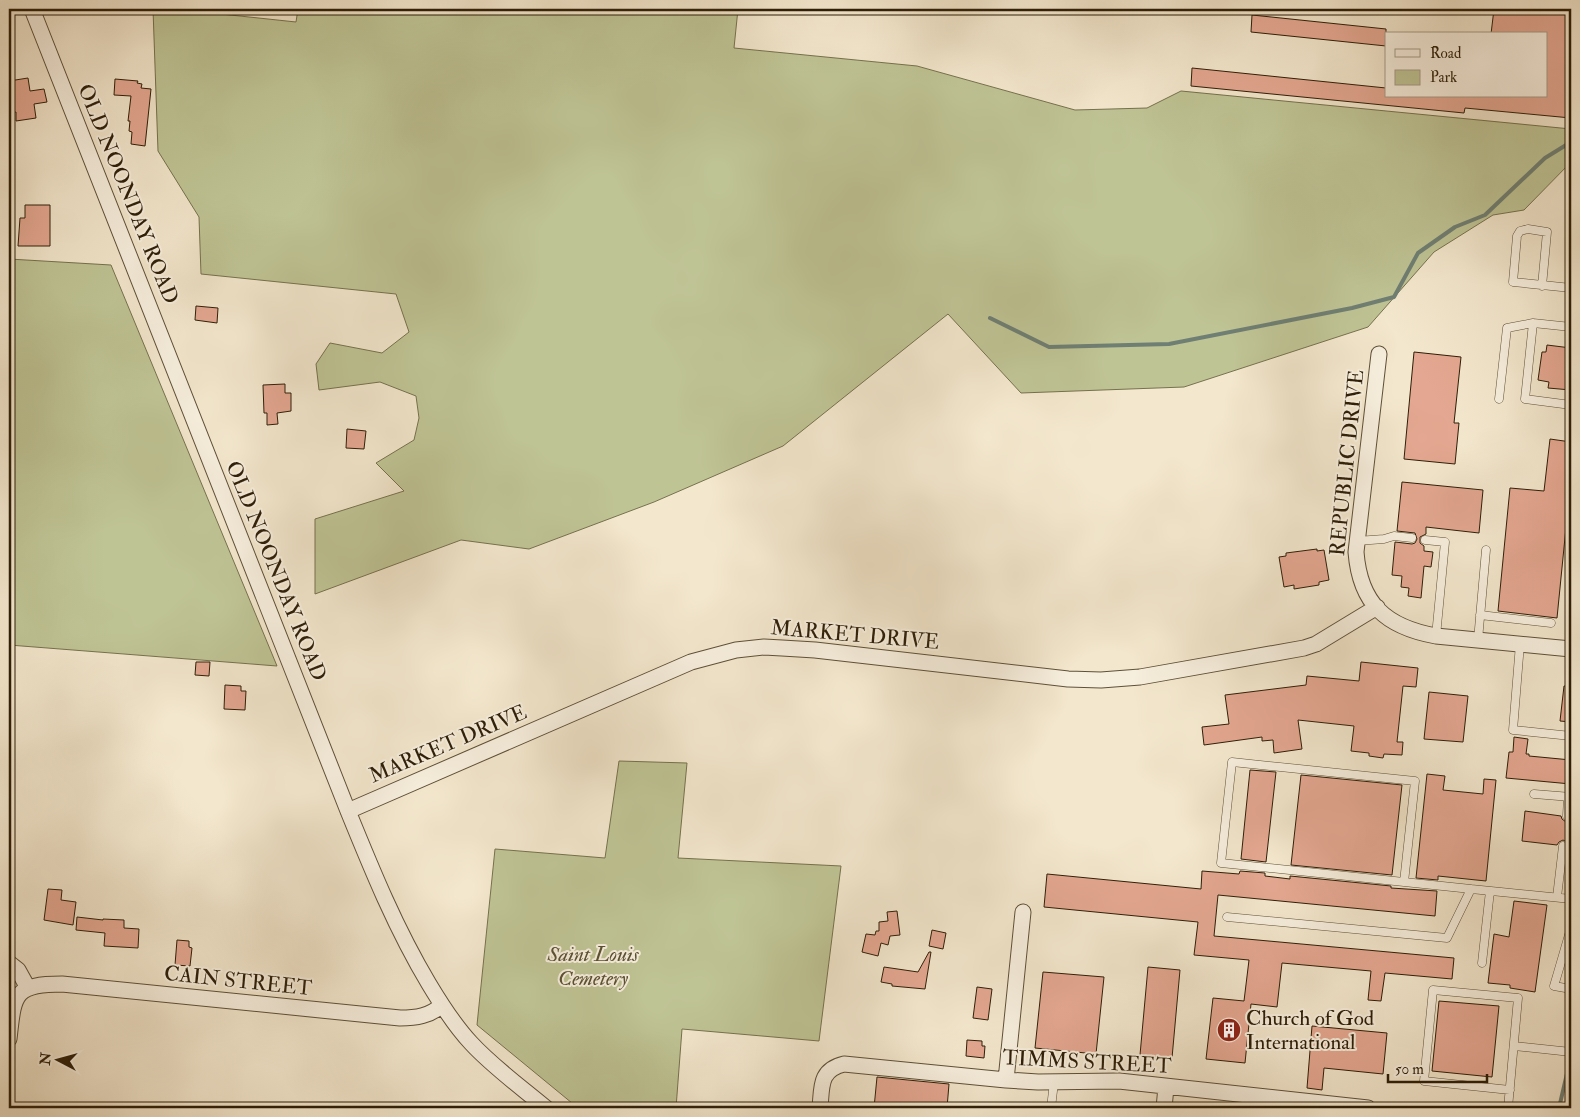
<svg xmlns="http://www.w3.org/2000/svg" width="1580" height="1117" viewBox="0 0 1580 1117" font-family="'IM FELL Double Pica',serif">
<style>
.green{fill:#bfc495;stroke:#76714e}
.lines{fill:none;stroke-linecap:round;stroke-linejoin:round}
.stream{stroke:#6f7f73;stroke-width:4}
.building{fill:#e4a791;stroke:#2d1e08}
.lane-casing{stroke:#5e5039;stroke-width:9}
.street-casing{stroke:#5e5039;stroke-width:17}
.lane{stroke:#f7efde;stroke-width:8}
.street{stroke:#f7efde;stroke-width:15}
.labels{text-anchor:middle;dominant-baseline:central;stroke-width:4;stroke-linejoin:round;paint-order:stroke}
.street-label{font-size:21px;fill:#2d1e08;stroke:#f7efde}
.park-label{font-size:21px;font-style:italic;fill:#595032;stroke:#f7efde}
.poi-label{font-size:21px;fill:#2d1e08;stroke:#f7efde;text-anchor:start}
</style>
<rect width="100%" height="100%" fill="#f3e7cd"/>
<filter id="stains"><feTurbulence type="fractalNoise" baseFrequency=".004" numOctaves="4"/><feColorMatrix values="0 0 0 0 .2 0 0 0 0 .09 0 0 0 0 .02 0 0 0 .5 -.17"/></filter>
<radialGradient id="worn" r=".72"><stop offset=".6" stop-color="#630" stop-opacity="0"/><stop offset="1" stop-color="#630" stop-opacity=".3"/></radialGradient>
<path class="green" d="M 153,9 L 174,9 L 296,22 L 298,9 L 738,9 L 734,48 L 917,66 L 1075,110 L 1147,108 L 1181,91 L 1571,129 L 1571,162 L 1524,210 L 1493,215 L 1434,252 L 1368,327 L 1184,387 L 1021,393 L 948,314 L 783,446 L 654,502 L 529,549 L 461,540 L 315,594 L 315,519 L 404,491 L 376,463 L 414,440 L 419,418 L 416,396 L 380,382 L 319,390 L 316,364 L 330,343 L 382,353 L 409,332 L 396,294 L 201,274 L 199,217 L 158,151 Z
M 9,259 L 111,265 L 277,666 L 9,645 Z
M 619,761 L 687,763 L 678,858 L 841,866 L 819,1041 L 682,1029 L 676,1108 L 578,1108 L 477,1025 L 495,849 L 605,858 Z"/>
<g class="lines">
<path class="stream" d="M 990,318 L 1049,347 L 1169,344 L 1352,308 L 1394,297 L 1418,253 L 1455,227 L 1485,215 L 1545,158 L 1571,142
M 1559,1108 L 1569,1065"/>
</g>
<path class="building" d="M 1494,9 L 1571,9 L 1571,118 L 1465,108 L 1464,113 L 1191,86 L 1192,68 L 1386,88 L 1386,96 L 1546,96 L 1546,34 L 1491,34 Z
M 1252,15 L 1386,29 L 1386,46 L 1251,32 Z
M 28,78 L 30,91 L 44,89 L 47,102 L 34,104 L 36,118 L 16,121 L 16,112 L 11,113 L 9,99 L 9,81 Z
M 115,79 L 138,81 L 137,83 L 142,84 L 141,88 L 151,89 L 145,146 L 131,144 L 132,132 L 129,131 L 130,121 L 128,121 L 131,96 L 114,95 Z
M 25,205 L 50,205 L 50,246 L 18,246 L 20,218 L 25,218 Z
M 196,306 L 218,308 L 217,323 L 195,320 Z
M 1547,345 L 1571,348 L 1571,390 L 1548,388 L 1549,382 L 1538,380 L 1542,352 L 1546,352 Z
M 1414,352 L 1461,357 L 1454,423 L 1459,423 L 1455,464 L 1404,459 Z
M 285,384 L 285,393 L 291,393 L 291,411 L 277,413 L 278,424 L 267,425 L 267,413 L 264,413 L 263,385 Z
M 347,429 L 366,431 L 364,449 L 346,448 Z
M 1550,439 L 1571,442 L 1571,477 L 1557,618 L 1498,611 L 1510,488 L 1544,491 Z
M 1402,482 L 1483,490 L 1479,533 L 1426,527 L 1426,534 L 1420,537 L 1420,543 L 1424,546 L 1424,551 L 1433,552 L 1431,567 L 1424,566 L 1421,598 L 1408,596 L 1409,588 L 1401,587 L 1402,576 L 1392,575 L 1395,542 L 1412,544 L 1415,543 L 1417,539 L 1415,533 L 1397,531 Z
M 1317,549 L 1317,551 L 1324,550 L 1329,580 L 1319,582 L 1319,585 L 1294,589 L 1294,585 L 1284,587 L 1279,557 L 1286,556 L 1286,553 Z
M 196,662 L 210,662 L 209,676 L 195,675 Z
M 1361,662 L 1418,668 L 1416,687 L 1403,686 L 1397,742 L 1403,742 L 1402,755 L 1384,754 L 1383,758 L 1369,756 L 1369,753 L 1351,751 L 1354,726 L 1298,720 L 1302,749 L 1274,753 L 1273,740 L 1262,741 L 1262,737 L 1204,745 L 1202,727 L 1229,724 L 1225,695 L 1306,685 L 1307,676 L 1359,681 Z
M 225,685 L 241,686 L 241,691 L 246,691 L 245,710 L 224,709 Z
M 1564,686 L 1571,686 L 1571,722 L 1560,721 Z
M 1429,692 L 1468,696 L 1463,742 L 1424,739 Z
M 1514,737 L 1528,739 L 1526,754 L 1529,754 L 1529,756 L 1571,760 L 1571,784 L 1506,778 L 1509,752 L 1513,752 Z
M 1250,770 L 1276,772 L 1266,862 L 1241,859 Z
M 1427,774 L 1445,776 L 1443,790 L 1483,794 L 1484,779 L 1496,780 L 1486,881 L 1438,876 L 1438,880 L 1416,878 Z
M 1301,775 L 1402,785 L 1392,875 L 1291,865 Z
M 1525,811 L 1561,816 L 1562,819 L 1566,822 L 1571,820 L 1571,847 L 1569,846 L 1567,842 L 1563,840 L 1559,842 L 1557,845 L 1522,841 Z
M 1202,871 L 1239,874 L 1240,871 L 1265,873 L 1265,876 L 1290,879 L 1290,876 L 1391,886 L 1391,888 L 1437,891 L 1435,916 L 1218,895 L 1214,936 L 1454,958 L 1452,979 L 1385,973 L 1381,1001 L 1368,1000 L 1371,971 L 1282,963 L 1277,1007 L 1251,1004 L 1245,1063 L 1206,1059 L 1213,998 L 1244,1001 L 1249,960 L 1194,955 L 1198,922 L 1044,907 L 1047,874 L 1201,889 Z
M 48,889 L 62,890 L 61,900 L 76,902 L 73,925 L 44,920 Z
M 1514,901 L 1547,905 L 1535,992 L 1510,988 L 1510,985 L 1488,983 L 1494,934 L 1509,937 Z
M 897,911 L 900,935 L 890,936 L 888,945 L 881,943 L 878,956 L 862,952 L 866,934 L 875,935 L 876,931 L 879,931 L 879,922 L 888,921 L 887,912 Z
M 77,917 L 103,920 L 103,919 L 124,920 L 124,928 L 139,929 L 138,948 L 104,946 L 105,933 L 76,930 Z
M 932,930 L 946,933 L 943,949 L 929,946 Z
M 177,940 L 189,941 L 189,947 L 192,948 L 190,966 L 175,965 Z
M 929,952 L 931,952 L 925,989 L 892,986 L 892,984 L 881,982 L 884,967 L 918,972 Z
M 1148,967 L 1180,970 L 1172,1058 L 1140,1055 Z
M 1043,972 L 1104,977 L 1096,1054 L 1035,1048 Z
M 977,987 L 992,989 L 988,1020 L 973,1018 Z
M 1439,1001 L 1499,1006 L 1492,1077 L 1432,1071 Z
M 1312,1026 L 1387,1033 L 1383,1074 L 1324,1068 L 1322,1090 L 1307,1088 Z
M 967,1040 L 982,1041 L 982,1046 L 985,1046 L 984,1058 L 966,1056 Z
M 877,1077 L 949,1084 L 947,1108 L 874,1108 Z"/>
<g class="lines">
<g class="lane-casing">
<path id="lane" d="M 1542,286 L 1547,232 L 1528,229 L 1520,231 L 1517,236 L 1513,282 L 1571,288
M 1571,327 L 1533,323 L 1525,399 L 1571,405
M 1499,399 L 1507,328 L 1533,323
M 1425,540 L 1445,542 L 1436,636
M 1357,541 L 1384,539 L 1394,536 L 1412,538
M 1480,615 L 1551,623
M 1478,640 L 1486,550
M 1520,644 L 1513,730 L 1571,736
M 1534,794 L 1571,797
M 1567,816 L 1568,797
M 1404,882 L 1415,781 L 1232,762 L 1221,863 L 1471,889
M 1557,897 L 1563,846
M 1227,917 L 1447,938 L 1471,889 L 1571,899
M 1571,928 L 1554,986 L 1571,989
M 1482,963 L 1490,891
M 1514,1046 L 1571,1052
M 1051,1108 L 1054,1082
M 1508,1108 L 1518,998 L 1433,990 L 1424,1081 L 1510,1090"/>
</g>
<g class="street-casing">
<path id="street" d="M 32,9 L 348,811 C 372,870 396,929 429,984 C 441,1004 454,1025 471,1043 C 493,1067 521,1087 546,1108
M 1379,354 L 1356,552 C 1360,604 1386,627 1436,636 L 1571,649
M 348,811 L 691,662 L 736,650 L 764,647 L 782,648 L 815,650 L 1068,679 L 1101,680 L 1140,677 L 1304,648 L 1316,644 L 1377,607
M 9,963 L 18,970 L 28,988
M 9,1039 C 14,995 13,984 62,984 L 400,1018 C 416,1018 430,1016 442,1005
M 1006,1080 L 1023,912
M 820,1108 C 822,1087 819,1070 844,1064 L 1006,1080 L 1038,1082 L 1119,1081 L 1368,1108
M 1164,1108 L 1166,1087"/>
</g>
<use href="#lane" class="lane"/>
<use href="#street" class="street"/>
</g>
<defs>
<g id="building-disc" transform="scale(1.25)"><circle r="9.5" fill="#8f2418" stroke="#f7efde"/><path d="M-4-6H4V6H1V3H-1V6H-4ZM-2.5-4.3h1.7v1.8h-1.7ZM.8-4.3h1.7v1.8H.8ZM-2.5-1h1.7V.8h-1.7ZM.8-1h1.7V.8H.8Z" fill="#fff"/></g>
</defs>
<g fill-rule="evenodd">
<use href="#building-disc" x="1229" y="1030"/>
</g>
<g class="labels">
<g class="street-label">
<text transform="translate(128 194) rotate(68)">OLD NOONDAY ROAD</text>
<text transform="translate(1347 463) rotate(-84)">REPUBLIC DRIVE</text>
<text transform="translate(276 571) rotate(68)">OLD NOONDAY ROAD</text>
<text transform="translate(855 635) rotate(5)">MARKET DRIVE</text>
<text transform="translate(448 744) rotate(-23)">MARKET DRIVE</text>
<text transform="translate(238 981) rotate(6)">CAIN STREET</text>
<text transform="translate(1087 1062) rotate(3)">TIMMS STREET</text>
</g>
<g class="park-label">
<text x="593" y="954">Saint Louis<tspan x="593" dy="24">Cemetery</tspan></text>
</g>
<g class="poi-label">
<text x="1246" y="1018">Church of God<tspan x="1246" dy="24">International</tspan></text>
</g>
</g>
<rect width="1580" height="1117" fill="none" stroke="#f3e7cd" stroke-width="30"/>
<rect x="10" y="10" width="1560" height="1097" fill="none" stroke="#2d1e08" stroke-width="2.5"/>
<rect x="15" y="15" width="1550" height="1087" fill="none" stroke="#2d1e08"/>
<rect x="1385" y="32" width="162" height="65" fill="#f7efde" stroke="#a69b88"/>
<rect x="1395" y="49" width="25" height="8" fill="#f7efde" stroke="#a69b88"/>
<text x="1430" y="58" font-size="15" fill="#2d1e08">Road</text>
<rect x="1395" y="70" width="25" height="15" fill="#bfc495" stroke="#a69b88"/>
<text x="1430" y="82" font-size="15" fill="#2d1e08">Park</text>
<g transform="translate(58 1060) rotate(276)" stroke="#f7efde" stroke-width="4" paint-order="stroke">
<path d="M0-4L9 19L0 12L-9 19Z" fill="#2d1e08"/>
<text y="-8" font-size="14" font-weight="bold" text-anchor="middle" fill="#2d1e08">N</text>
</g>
<path d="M1388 1074v8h99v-8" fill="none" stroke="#2d1e08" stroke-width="2.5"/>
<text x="1395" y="1074" font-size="15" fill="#2d1e08" stroke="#f7efde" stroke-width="4" paint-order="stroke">50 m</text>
<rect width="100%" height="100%" filter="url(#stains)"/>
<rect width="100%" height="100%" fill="url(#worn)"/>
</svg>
